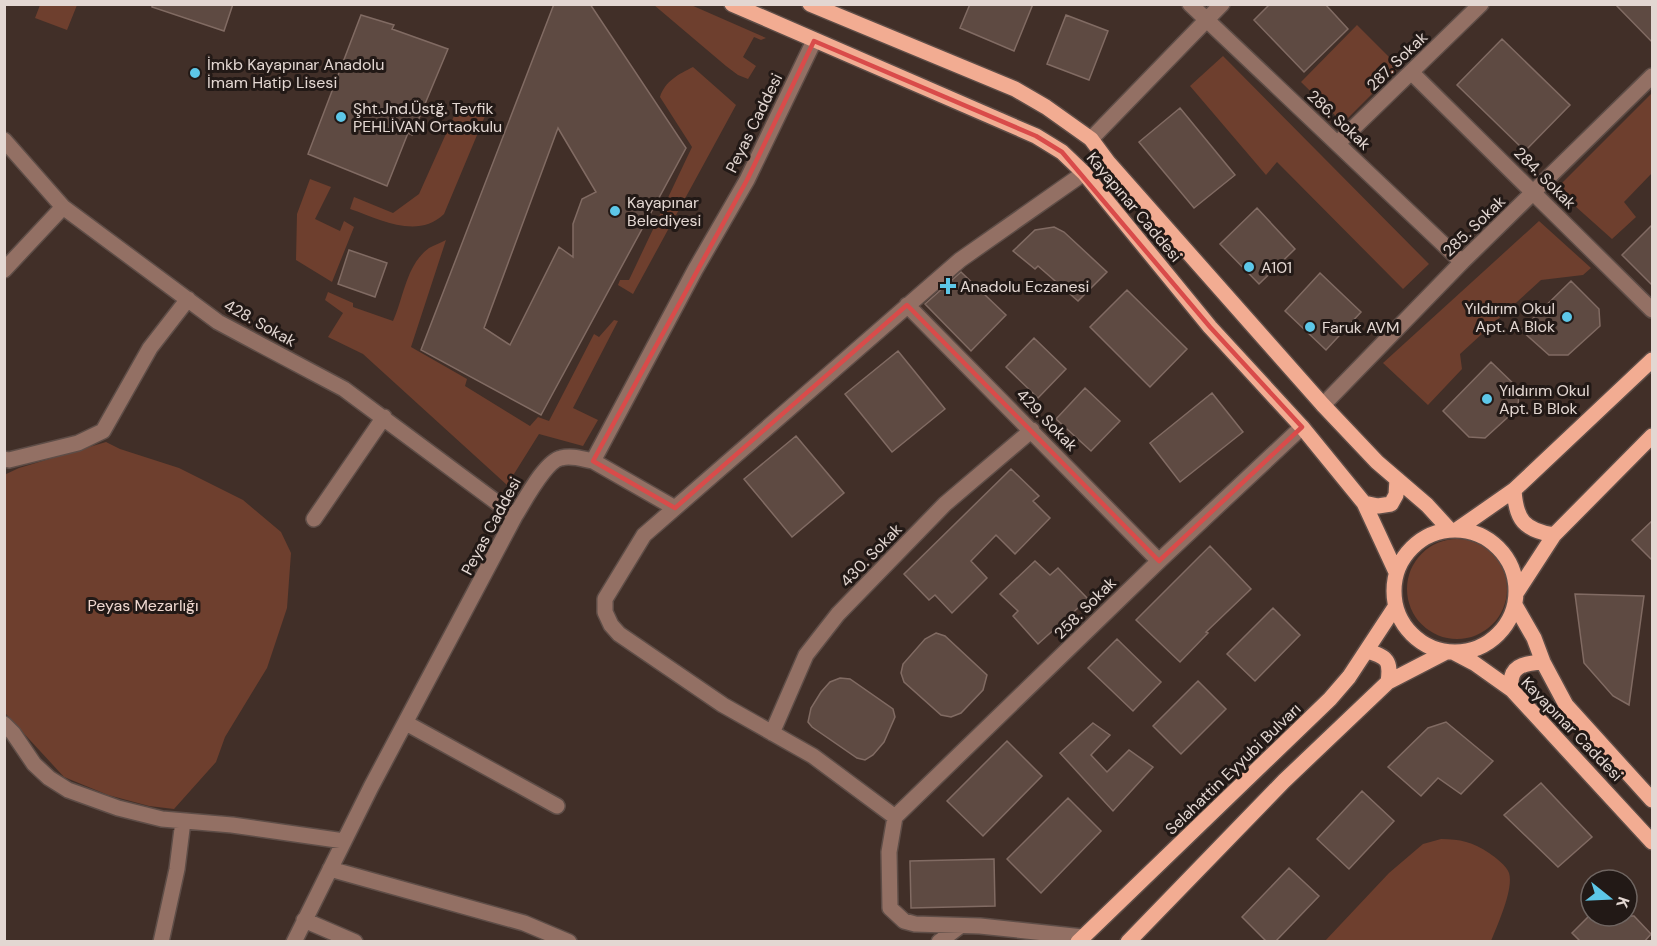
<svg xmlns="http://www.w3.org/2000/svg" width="1657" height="946" viewBox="0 0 1657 946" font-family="'DM Sans',sans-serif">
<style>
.green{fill:#6e3f2e}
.building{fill:#5e4a42;stroke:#816b63;stroke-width:1.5;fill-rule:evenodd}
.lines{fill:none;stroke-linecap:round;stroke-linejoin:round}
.minor-casing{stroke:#5e4d47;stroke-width:18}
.major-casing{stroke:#5e4d47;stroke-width:18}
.minor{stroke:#937064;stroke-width:15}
.major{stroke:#f2ac92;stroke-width:15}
.marked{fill:none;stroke:#d94b4a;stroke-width:4.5;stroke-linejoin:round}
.poi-dot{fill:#5dc7e8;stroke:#221916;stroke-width:2}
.labels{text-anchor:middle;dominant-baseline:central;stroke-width:6;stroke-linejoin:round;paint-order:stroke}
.street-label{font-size:16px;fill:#e3d7d2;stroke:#221916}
.poi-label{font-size:16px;fill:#e3d7d2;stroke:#221916;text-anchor:start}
.park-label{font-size:16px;fill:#f0d9d1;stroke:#221916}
</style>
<rect width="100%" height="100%" fill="#412f28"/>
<path class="green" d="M 40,5 L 77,5 L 67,30 L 35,18 Z
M 654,5 L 691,5 L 766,38 L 761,40 L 754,37 L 743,57 L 756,66 L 748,79 L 738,75 L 726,66 Z
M 1357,25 L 1399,67 L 1343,123 L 1301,82 Z
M 1223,56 L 1429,264 L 1403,289 L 1277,162 L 1266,175 L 1190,86 Z
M 693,67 L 736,105 L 633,294 L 618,285 L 620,280 L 629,280 L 692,147 L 660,97 C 665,81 679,74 693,67 Z
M 1652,93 L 1652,173 L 1624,202 L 1636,217 L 1612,239 L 1556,189 Z
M 458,107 L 485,116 L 444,214 C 417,240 380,219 350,209 L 354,197 L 393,213 L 419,194 Z
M 310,179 L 331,187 L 315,219 L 340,231 L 344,221 L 354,227 L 332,282 L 296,260 L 297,214 Z
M 1539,221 L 1591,268 L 1583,275 L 1541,280 L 1460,354 L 1462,369 L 1428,405 L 1383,363 Z
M 446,240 L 411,347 L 467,379 L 465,386 L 530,426 L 538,417 L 549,421 L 594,334 L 599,337 L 614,320 L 618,321 L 573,408 L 598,420 L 583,446 L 539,434 L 507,485 L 363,354 L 328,337 L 343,313 L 325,300 L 328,292 L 353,303 L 353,307 L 393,321 C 404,297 406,265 429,248 C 434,245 441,243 446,240 Z
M 106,442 L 120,449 L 179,468 L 243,500 L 281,532 L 291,553 L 287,608 L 267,668 L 225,737 L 216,762 L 174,809 L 149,806 L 108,795 L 64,777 L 5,713 L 4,475 L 19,468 Z
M1407 589a50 50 0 1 1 100 0a50 50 0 1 1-100 0Z
M 1441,839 C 1460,839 1473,842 1489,853 C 1496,858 1506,865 1509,873 C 1514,889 1497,926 1491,941 L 1325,941 L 1389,873 L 1423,844 Z"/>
<path class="building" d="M 152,4 L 233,4 L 224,31 L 152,7 Z
M 554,4 L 590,4 L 686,148 L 541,415 L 421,350 ZM 558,128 L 596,192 L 582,199 L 573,224 L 573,257 L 559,247 L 510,345 L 484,328 Z
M 970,4 L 1033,4 L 1014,51 L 960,28 Z
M 1270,4 L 1325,4 L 1348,29 L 1304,72 L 1254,20 Z
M 1615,4 L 1653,4 L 1653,43 Z
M 361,15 L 394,25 L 392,29 L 448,49 L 412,135 L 408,133 L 387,186 L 308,154 Z
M 1066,15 L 1108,31 L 1089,80 L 1047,64 Z
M 1502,39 L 1570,105 L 1525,151 L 1457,85 Z
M 1180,108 L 1235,175 L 1194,208 L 1139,142 Z
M 1257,208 L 1295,249 L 1259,284 L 1220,244 Z
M 1653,224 L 1653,286 L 1622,255 Z
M 1054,227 L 1064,232 L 1107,272 L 1078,301 L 1038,266 L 1035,269 L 1013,251 L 1035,230 Z
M 349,250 L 387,263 L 375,297 L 338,284 Z
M 961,272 L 1006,315 L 971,351 L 925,304 Z
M 1320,273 L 1361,312 L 1326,350 L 1285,311 Z
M 1571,281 L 1599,309 L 1600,326 L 1568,355 L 1549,355 L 1521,330 Z
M 1127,290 L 1187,349 L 1150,387 L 1090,327 Z
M 1034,338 L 1066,369 L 1038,398 L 1006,367 Z
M 898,351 L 945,409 L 892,452 L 845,394 Z
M 1491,362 L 1519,389 L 1518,408 L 1485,438 L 1469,437 L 1443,411 Z
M 1085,388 L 1120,421 L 1091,451 L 1056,419 Z
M 1212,393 L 1243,432 L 1180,482 L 1150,443 Z
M 796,436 L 844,493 L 792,537 L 744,479 Z
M 1011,469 L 1039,496 L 1033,501 L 1050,518 L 1015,554 L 996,535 L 971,561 L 987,578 L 952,613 L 935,595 L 929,600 L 904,574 Z
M 1653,520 L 1653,561 L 1632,540 Z
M 1210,546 L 1251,589 L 1206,632 L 1208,633 L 1180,662 L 1136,620 Z
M 1035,561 L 1050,575 L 1058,568 L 1088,599 L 1038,644 L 1013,616 L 1018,611 L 1000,594 Z
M 1575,594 L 1644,596 L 1629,705 L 1613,696 L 1584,663 Z
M 1273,608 L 1300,635 L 1255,681 L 1227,654 Z
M 936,633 L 945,636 L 987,675 L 983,690 L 961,713 L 951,717 L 941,715 L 904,682 L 901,673 L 903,664 L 925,639 Z
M 1117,639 L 1161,682 L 1133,711 L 1088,668 Z
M 840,678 L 850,679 L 893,709 L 895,717 L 884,742 L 873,755 L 865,760 L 857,758 L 812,727 L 808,722 L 811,708 L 821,692 L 830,682 Z
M 1198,681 L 1226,709 L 1181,754 L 1153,726 Z
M 1446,722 L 1493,761 L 1461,794 L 1438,778 L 1421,796 L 1388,767 L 1428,728 Z
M 1093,723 L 1110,735 L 1091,755 L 1107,772 L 1129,750 L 1153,767 L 1113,811 L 1060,753 Z
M 1007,741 L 1042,776 L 983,836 L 947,801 Z
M 1541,783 L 1592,837 L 1558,867 L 1504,815 Z
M 1362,791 L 1394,821 L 1349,869 L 1317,839 Z
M 1068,798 L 1101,831 L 1041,893 L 1007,859 Z
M 994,859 L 995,906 L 911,908 L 910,861 Z
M 1289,868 L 1319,896 L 1275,942 L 1267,942 L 1242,917 Z
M 1589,916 L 1634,916 L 1651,934 L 1644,942 L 1581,942 L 1572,933 Z"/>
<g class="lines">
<g class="minor-casing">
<path id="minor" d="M 1190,4 L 1462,262
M 1411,72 L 1652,310
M 1091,139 L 1222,4
M 4,140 L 63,207 L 218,322 L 344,389 L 515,516
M 1338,143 L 1481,4
M 4,270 L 63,207
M 907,305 L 1159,561
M 1323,405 L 1462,262 L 1652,76
M 4,459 L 9,460 L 78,443 L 103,431 L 150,348 L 188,299
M 593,461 L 675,508
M 314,519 L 384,417
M 406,723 L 557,806
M 4,724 L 13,733 L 34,764 L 49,778 L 68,790 L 118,808 L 162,819 L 232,825 L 344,841
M 772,733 L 806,655 L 838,614 L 945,504 L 1032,430
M 895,817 L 1159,561 L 1302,427
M 330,869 L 524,923 L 569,942
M 304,920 L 355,942
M 1083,937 L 980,926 L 915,924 L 904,921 L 890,908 L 889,852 L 895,817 L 813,756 L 723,705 L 619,634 L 611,625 L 605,612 L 605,599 L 644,535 L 960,260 L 1084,173
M 161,942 L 177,869 L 183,821
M 294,942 L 371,787 L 515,516 C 524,502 545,461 561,458 C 572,455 582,459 593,461 L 695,270 L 747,180 L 814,41
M 939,942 L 960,926"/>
</g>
<g class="major-casing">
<path id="major" d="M 732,4 L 1036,136 L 1062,152 L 1084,173 L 1210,327 L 1302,427 L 1364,503 L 1396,572
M 810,4 L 1015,89 L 1046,107 L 1091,139 L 1108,162 L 1323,405 L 1377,462 L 1427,505 L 1449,529
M 1514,490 C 1516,520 1524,530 1554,535
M 1364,503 L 1378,506 L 1391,504 L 1396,495 L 1397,479
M 1458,529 L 1514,490 L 1652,360
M1394 591a61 61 0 1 1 122 0a61 61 0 1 1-122 0Z
M 1517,592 L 1554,535 L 1652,436
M 1515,605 L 1534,638 L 1543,662 L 1566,705 L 1652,800
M 1367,651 C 1388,657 1391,661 1388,682
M 1455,653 L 1474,663 L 1512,690 L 1652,842
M 1512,690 C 1507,666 1524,663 1543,662
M 1078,942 L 1330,699 L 1349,677 L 1395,607
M 1128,942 L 1284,781 L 1388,682 L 1446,652"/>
</g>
<use href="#minor" class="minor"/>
<use href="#major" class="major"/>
</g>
<path class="marked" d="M 814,41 L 1036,136 L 1062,152 L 1210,327 L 1302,427 L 1159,561 L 907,305 L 675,508 L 593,461 L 747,180 Z"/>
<g class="poi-dot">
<circle cx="195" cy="73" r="6"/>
<circle cx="341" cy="117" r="6"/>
<circle cx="615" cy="211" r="6"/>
<circle cx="1249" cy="267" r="6"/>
<path d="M945 277h6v6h6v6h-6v6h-6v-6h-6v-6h6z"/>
<circle cx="1567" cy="317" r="6"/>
<circle cx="1310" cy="327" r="6"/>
<circle cx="1487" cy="399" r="6"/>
</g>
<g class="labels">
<g class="street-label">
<text transform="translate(1397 61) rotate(-44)">287. Sokak</text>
<text transform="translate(1339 120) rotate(43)">286. Sokak</text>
<text transform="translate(754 123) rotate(-64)">Peyas Caddesi</text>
<text transform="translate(1545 178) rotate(45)">284. Sokak</text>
<text transform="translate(1134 207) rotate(50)">Kayapınar Caddesi</text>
<text transform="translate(1474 226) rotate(-44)">285. Sokak</text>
<text transform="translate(260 323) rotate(29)">428. Sokak</text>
<text transform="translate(1047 420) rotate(46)">429. Sokak</text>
<text transform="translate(491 526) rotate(-62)">Peyas Caddesi</text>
<text transform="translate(871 555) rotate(-46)">430. Sokak</text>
<text transform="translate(1085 608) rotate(-45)">258. Sokak</text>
<text transform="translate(1572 729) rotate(46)">Kayapınar Caddesi</text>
<text transform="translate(1233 769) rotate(-44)">Selahattin Eyyubi Bulvarı</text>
</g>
<g class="poi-label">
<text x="207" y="64">İmkb Kayapınar Anadolu<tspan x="207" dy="18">İmam Hatip Lisesi</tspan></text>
<text x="353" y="108">Şht.Jnd.Üstğ. Tevfik<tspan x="353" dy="18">PEHLİVAN Ortaokulu</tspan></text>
<text x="627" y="202">Kayapınar<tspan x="627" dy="18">Belediyesi</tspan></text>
<text x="1261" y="267">A101</text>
<text x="960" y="286">Anadolu Eczanesi</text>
<text x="1555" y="308" text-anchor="end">Yıldırım Okul<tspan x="1555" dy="18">Apt. A Blok</tspan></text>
<text x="1322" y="327">Faruk AVM</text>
<text x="1499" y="390">Yıldırım Okul<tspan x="1499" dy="18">Apt. B Blok</tspan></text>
</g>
<g class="park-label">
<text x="143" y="605">Peyas Mezarlığı</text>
</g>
</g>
<rect width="1657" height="946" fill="none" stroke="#e3d7d2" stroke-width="12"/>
<g transform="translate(1609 898) rotate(108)"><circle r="28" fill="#221916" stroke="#6f6561" stroke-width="1.5"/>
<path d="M0-4.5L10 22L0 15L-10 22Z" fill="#5dc7e8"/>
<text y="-9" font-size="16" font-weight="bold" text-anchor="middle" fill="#e3d7d2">K</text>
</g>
</svg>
